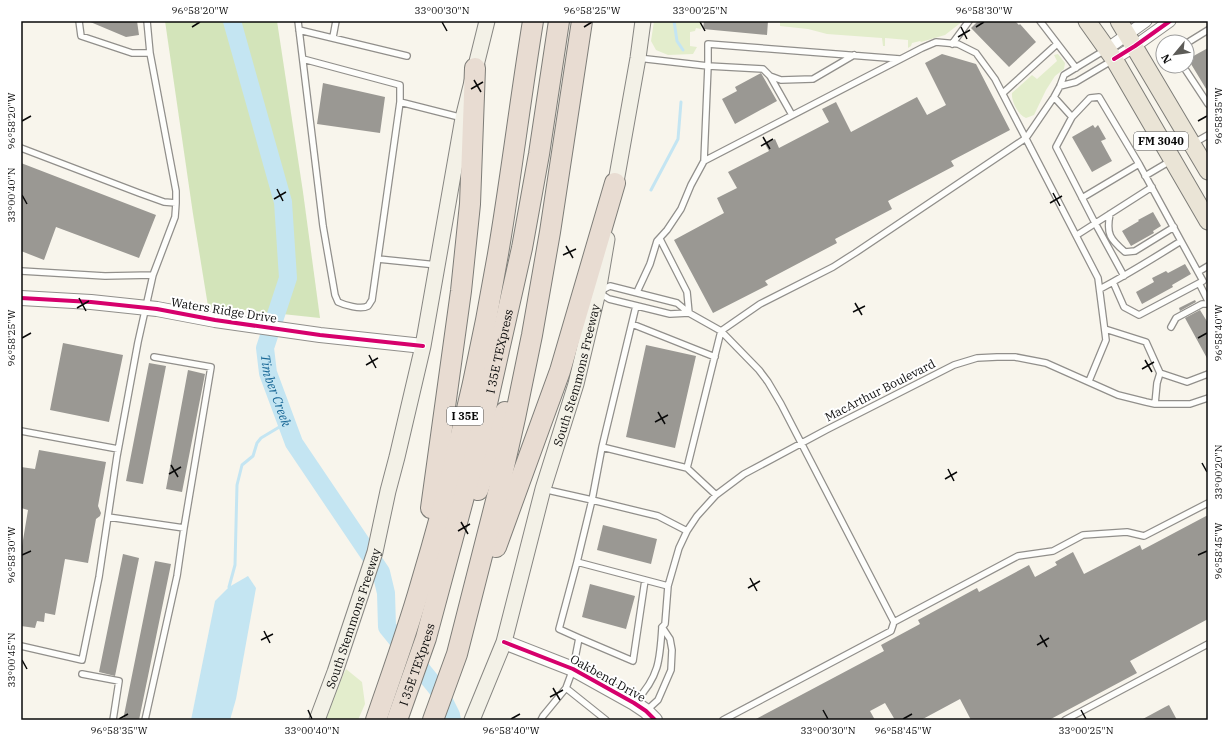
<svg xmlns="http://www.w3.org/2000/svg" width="1229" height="741" viewBox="0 0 1229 741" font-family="'IBM Plex Serif',serif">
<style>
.green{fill:#e3edcc}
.forest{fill:#d3e4ba}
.water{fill:#c4e5f2}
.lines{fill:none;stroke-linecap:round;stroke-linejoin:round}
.stream{stroke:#c4e5f2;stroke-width:3}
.river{stroke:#c4e5f2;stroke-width:18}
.building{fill:#9a9893}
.service-casing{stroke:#918f8b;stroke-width:8}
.minor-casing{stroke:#918f8b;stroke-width:13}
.tertiary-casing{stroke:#918f8b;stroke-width:16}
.secondary-casing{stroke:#878682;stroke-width:17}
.primary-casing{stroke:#7e7d78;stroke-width:19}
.motorway-casing{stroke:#7e7d78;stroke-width:22}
.service{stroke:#fefefc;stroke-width:5.5}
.minor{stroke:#fefefc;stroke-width:11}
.tertiary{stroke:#fefefc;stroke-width:14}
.secondary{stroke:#f3f1e7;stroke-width:15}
.primary{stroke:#eae4d6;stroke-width:17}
.motorway{stroke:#e8dcd2;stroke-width:20}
.cycleway-casing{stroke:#fff;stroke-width:6}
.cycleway{stroke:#d6006c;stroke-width:4}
.ticks{fill:none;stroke:#090909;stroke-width:1.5}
.labels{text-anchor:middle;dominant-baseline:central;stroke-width:4;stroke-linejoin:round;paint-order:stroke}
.shield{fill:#fff;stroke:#535353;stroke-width:1}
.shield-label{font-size:11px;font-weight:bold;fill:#090909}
.street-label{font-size:12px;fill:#090909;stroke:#fff}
.water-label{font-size:13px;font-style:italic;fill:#186796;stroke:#fff}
.neatline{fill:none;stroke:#090909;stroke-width:1.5}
.ticks-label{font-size:10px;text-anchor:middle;fill:#090909}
</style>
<rect width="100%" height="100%" fill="#f8f5ec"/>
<path class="green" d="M 654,21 L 702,21 L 701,29 L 696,28 L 695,31 L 690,32 L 690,46 L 697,47 L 693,54 L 668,55 L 656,50 L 651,41 Z
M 780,21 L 963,21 L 945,35 L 921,42 L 920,41 L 912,43 L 911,46 L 908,48 L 908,40 L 885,38 L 885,46 L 883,46 L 882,38 L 827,34 L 808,29 L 780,26 Z
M 1058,54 L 1065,63 L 1064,69 L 1055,76 L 1046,90 L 1034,115 L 1026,118 C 1018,115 1011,101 1012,93 L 1032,75 L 1037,79 L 1057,61 L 1054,55 Z
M 346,669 L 362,682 L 365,704 L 358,720 L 322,720 Z"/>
<path class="forest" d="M 165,21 L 277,21 L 303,192 L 320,318 L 208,306 L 193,214 Z"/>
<path class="water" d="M 248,576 L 256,588 L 236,699 L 230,720 L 191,720 L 215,601 L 229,587 Z"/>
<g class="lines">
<path class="stream" d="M 674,21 L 677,41 L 683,50
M 651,190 L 678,139 L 681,102
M 229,587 L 235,565 L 237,485 L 242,465 L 253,456 L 257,443 L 261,438 L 286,423"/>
<path class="river" id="s1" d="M 232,21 L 283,202 L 288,278 L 265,348 L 268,373 L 294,443 L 381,572 L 386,593 L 387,627 L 439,691 L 451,715 L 452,720"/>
</g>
<path class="building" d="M 88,21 L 137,21 L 139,35 L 126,37 Z
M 704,21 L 768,21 L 767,35 L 703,29 Z
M 978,21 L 1015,21 L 1019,25 L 1020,24 L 1036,42 L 1009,67 L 971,28 Z
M 1208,48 L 1208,92 L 1188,59 Z
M 942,54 L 976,64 L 1010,130 L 951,161 L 954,166 L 888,201 L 892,209 L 835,239 L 837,243 L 765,281 L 768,285 L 713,313 L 674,240 L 724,213 L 717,198 L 737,188 L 728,172 L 769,151 L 765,144 L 775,139 L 779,148 L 829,122 L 822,109 L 836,102 L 851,132 L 917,97 L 927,115 L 946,105 L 925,63 Z
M 761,73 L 777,101 L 735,124 L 722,99 L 737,91 L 735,87 Z
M 323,83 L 385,97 L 380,133 L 317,124 Z
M 1093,125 L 1095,128 L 1098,125 L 1106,139 L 1101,141 L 1112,161 L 1092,172 L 1072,137 Z
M 21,163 L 156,215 L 139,258 L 56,227 L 44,260 L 21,251 Z
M 1153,212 L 1161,226 L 1153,231 L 1154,233 L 1131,246 L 1122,231 L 1139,221 L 1138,220 Z
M 1185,264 L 1191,274 L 1172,285 L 1173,287 L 1142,304 L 1136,292 L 1154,282 L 1152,278 L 1166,271 L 1168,273 Z
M 1195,300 L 1196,302 L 1180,311 L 1179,308 Z
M 1200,310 L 1208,323 L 1208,360 L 1185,318 Z
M 63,343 L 123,355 L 109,422 L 50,410 Z
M 646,345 L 696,356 L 675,448 L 626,437 Z
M 149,363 L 166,366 L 143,484 L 126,481 Z
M 188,370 L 205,374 L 182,492 L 166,489 Z
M 39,450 L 106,462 L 98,506 L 101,513 L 100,516 L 96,519 L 88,563 L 65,559 L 55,615 L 45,613 L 44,622 L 37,621 L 35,628 L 21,626 L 21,552 L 28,510 L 21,508 L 21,467 L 35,469 Z
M 1208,515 L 1208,619 L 1130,661 L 1137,673 L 1049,720 L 971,720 L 960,699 L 921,720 L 895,720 L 885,703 L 870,711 L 875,720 L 754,720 L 884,651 L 881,645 L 920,624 L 918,620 L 977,588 L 979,592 L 1029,565 L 1035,577 L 1057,565 L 1055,562 L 1073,552 L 1084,574 L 1140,545 L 1142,550 Z
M 603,525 L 657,539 L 651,564 L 597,550 Z
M 123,554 L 139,558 L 115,676 L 99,672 Z
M 155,561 L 171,564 L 139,720 L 123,720 Z
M 590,584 L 635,596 L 626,629 L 582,617 Z
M 1169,705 L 1177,720 L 1141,720 L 1165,707 Z"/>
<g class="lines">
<g class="service-casing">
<path id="service" d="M 79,21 L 81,36 L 132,53 L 150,53
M 298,21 L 323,226 L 335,295 L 338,302 C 344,305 361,310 368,306 C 369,305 371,301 372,300 L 400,102 L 400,85 L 303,59
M 1040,21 L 1076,68
M 299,30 L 407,56
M 333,37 L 336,21
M 1187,43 L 1208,30
M 952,44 L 969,21
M 638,58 L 708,66 L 704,161
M 1183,66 L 1208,104
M 770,76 L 781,80 L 813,79 L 854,55
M 1060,86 L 1076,82 L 1113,60
M 1003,93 L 1057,44
M 1054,97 L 1072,117 L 1056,147 L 1095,223 L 1124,276
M 400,102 L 463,118
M 792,115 L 770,76 L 763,69 L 708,66 L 708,44 L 900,59
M 1072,117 L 1090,98 L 1099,97 L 1139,164 L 1181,241
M 1194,143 L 1208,135
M 21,148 L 139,193 L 164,202 L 176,203 L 176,191 L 150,53 L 147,21
M 1145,176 L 1172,160
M 1082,198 L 1139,164
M 1110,214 C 1106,234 1110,239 1125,252 L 1135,251 L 1174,227
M 1077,235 L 1152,187
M 660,239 L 687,292 L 689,313
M 378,259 L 437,265
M 21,271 L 105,276 L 153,275
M 1198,272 L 1208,266
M 1199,283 L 1208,301
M 1100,289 C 1128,274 1154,258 1181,241 L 1203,281 L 1139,315 L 1124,307 L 1113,282
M 637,292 L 650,264 L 657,241 L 667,230 L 681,209 L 691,185 L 704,161 L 922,48 L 936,42 L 958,44 L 976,53 L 995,79 L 1098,278 L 1106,340 L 1089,381
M 689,313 L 670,314 L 609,299 L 598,292 L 610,286 L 677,303 L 689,313 L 721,331 L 759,370 L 768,382 L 781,404 L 894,622
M 632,324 L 715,357
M 1171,327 L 1176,318 L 1202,304 L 1208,304
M 1105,329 L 1146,342 L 1160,373 L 1157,383 L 1155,404
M 1160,373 L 1187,382 L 1208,374
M 21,431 L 118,449
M 602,447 L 687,468 L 716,495
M 687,468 L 721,331 L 760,304 L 833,267 L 855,253 L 1026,138 L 1054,97 L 1060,86 L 1064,75 L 1105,50
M 543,489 L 592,500 L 602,447 L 636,306
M 108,517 L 184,528 L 211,367 L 154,357
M 668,586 L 577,562 L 592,500 L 658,516 L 687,531
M 579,638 L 633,661 L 645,580
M 21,646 L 82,660 L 99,577 L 117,456 L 138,342 L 153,275 L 175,217 L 176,203
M 82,674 L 119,681 L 113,720
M 566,688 L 606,720
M 635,702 C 659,677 660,660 662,627 L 665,624 L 668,586 L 679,548 L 687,531 L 697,516 L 716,495 L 744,474 L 826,430 L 954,365 L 977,358 L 997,357 L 1015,357 L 1046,363 L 1118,395 L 1146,402 L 1155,404 L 1190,404 L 1208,398
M 647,710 L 658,700 L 671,670 L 672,650 L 670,639 L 662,627
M 145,720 L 177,576 L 184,528
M 541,720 L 543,716 L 566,688 L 573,669 L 579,638 L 559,629 L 577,562
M 723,720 L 891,631 L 894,622 L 1018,556 L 1053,551 L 1083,535 L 1127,532 L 1144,536 L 1208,503
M 1065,720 L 1208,644"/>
</g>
<g class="minor-casing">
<path id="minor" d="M 1107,49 L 1146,21
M 1114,59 L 1135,46 L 1170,21"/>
</g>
<g class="tertiary-casing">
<path id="tertiary" d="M 21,298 L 91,302 L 157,309 L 215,320 L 320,335 L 423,346
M 504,642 L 573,669 L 634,703 L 646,711 L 655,720"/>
</g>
<g class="secondary-casing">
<g id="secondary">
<path d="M 614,193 L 638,58 L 643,21"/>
<path id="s2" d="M 317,720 L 335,672 L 375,552 L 388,491 L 397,457 L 423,346 L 463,118 L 487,21"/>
<path id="s3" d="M 472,720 L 504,642 L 543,489 L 576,384 L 598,292 L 607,239"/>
</g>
</g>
<g class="primary-casing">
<path id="primary" d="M 1087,21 L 1114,59 L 1208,221
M 1119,21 L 1208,171"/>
</g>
<g class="motorway-casing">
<g id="motorway">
<path d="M 478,490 L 505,412"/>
<path d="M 431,508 L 461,291 L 470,204 L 475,68"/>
<path d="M 496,547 L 560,371 L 615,183"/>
<path d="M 376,720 C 391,676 407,632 420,587 C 454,474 481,358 500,242 C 512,169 521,95 533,21"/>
<path id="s4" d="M 397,720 L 426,638 L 477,448 L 499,350 L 522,248 L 539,154 L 559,21"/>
<path d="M 433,720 L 457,654 L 498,493 L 515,418 L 532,335 L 550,232 L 582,21"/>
</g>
</g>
<use href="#service" class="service"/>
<use href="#minor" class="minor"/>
<use href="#tertiary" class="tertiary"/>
<use href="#secondary" class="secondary"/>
<use href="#primary" class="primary"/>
<use href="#motorway" class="motorway"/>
<g class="cycleway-casing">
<path id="cycleway" d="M 1114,59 L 1135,46 L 1170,21
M 21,298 L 91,302 L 157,309 L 215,320 L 320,335 L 423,346
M 504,642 L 573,669 L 634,703 L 646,711 L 655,720"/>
</g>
<use href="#cycleway" class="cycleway"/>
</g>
<path class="ticks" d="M 442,22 L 447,31M 700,22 L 705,31M 192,27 L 200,22M 584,27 L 592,22M 961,27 L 967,39M 976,27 L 984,22M 958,37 L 970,30M 474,80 L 481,92M 471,89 L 483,82M 22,121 L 31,116M 1198,121 L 1207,116M 763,137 L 770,149M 761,146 L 773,139M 277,189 L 283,201M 1053,193 L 1060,206M 22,195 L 27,204M 274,199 L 286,192M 1050,203 L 1062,196M 566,246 L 573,258M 563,255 L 576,249M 79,298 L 86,311M 855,303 L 862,315M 77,308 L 89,301M 853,312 L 865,306M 22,338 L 31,333M 1198,338 L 1207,333M 369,355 L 376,368M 1145,360 L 1152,372M 366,365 L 378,358M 1142,369 L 1154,362M 658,412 L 665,424M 655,422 L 668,415M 1202,463 L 1207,472M 171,465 L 178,477M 948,469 L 954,481M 169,474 L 181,467M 945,479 L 957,472M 461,522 L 468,534M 458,531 L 470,524M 22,555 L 31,551M 1198,555 L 1207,551M 750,578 L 757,591M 748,588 L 760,581M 264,631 L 270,643M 1040,635 L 1047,647M 261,640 L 273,634M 1037,645 L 1049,638M 22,660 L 27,669M 553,688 L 560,700M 550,697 L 563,690M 308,710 L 312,719M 823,710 L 828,719M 1081,710 L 1086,719M 119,719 L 128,714M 511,719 L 520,714M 903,719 L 912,714"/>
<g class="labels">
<g class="shield">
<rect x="1134" y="132" width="54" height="18" rx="3"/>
<rect x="447" y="407" width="36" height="18" rx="3"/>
</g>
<g class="shield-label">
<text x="1161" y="141">FM 3040</text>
<text x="465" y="416">I 35E</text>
</g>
<g class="street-label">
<text transform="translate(224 310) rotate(9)">Waters Ridge Drive</text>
<text stroke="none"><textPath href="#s4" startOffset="383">I 35E TEXpress</textPath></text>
<text stroke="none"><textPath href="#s3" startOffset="361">South Stemmons Freeway</textPath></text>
<text transform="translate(880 390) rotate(-27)">MacArthur Boulevard</text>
<text stroke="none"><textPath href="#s2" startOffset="108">South Stemmons Freeway</textPath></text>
<text stroke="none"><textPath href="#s4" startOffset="59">I 35E TEXpress</textPath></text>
<text transform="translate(608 678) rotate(29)">Oakbend Drive</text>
</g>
<g class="water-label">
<text stroke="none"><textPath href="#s1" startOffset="382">Timber Creek</textPath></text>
</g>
</g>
<rect width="1229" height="741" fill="none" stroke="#ffffff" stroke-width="44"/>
<g transform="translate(1175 54) rotate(241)"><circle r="19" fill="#ffffff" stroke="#9d9d9d"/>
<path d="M0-3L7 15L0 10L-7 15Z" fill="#5d5c58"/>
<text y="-6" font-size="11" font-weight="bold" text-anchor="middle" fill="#090909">N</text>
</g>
<rect x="22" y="22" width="1185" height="697" class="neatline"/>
<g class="ticks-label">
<text x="200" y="14">96°58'20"W</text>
<text x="442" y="14">33°00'30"N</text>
<text x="592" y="14">96°58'25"W</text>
<text x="700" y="14">33°00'25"N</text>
<text x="984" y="14">96°58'30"W</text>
<text transform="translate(1218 116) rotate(-90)" y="4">96°58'35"W</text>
<text transform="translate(11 121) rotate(-90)" y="4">96°58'20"W</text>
<text transform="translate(11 195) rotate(-90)" y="4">33°00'40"N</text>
<text transform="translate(1218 333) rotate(-90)" y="4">96°58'40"W</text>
<text transform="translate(11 338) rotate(-90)" y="4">96°58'25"W</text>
<text transform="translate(1218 472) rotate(-90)" y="4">33°00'20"N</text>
<text transform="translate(1218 551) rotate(-90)" y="4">96°58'45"W</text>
<text transform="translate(11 555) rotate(-90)" y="4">96°58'30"W</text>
<text transform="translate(11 660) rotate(-90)" y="4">33°00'45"N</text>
<text x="119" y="734">96°58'35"W</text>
<text x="312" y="734">33°00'40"N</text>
<text x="511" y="734">96°58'40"W</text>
<text x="828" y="734">33°00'30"N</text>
<text x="903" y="734">96°58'45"W</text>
<text x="1086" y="734">33°00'25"N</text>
</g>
</svg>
